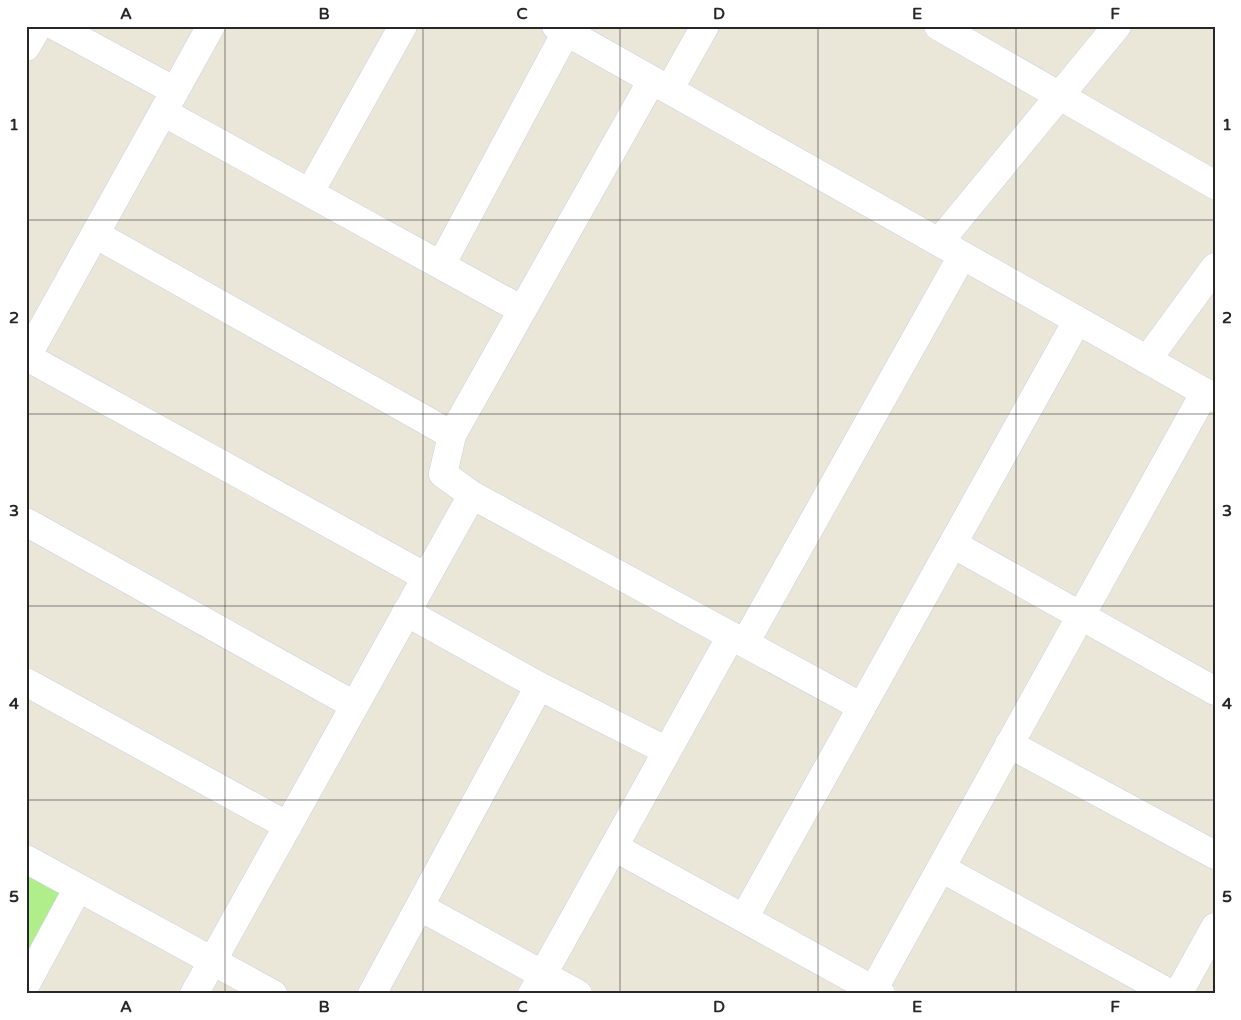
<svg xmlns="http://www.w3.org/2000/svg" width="1241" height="1020" viewBox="0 0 1241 1020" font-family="'Varela Round',sans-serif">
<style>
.pitch{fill:#b0ee8b}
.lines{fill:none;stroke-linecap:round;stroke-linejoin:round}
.minor-casing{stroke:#cdcde2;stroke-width:29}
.minor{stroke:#fff;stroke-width:28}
.grid{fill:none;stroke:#272727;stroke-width:1;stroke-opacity:0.55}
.neatline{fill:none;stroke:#272727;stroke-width:2}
.grid-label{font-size:16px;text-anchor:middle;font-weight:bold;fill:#272727}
</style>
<rect width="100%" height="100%" fill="#ebe7d8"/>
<path class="pitch" d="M 26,871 L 65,892 L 26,962 Z"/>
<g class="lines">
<g class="minor-casing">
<path id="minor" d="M 55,26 L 175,91
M 556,26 L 1215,398
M 938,26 L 1215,185
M 26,47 L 38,26
M 652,80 L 452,435 L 443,474 L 472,495 L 862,707
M 669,90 L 705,26
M 163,112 L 522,310
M 310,192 L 403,26
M 95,234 L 452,435
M 939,242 L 1117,26
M 441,265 L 566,32
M 27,357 L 426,577
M 26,358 L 211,26
M 1147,360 L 1215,267
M 26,522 L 354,705
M 953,544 L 1215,691
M 406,612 L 539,686 L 667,751
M 745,643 L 962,256
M 26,682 L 288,826
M 1009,744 L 1215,855
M 614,847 L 881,994
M 26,859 L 273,994
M 941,868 L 1171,994
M 420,907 L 578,994
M 744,918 L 1077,321
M 26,984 L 78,888
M 194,994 L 472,495
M 372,994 L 539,686
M 532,994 L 731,636
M 871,994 L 1205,392
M 1178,994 L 1215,927"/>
</g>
<use href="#minor" class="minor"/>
</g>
<path class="grid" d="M 225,26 L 225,994M 423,26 L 423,994M 620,26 L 620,994M 818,26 L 818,994M 1016,26 L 1016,994M 26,220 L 1215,220M 26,414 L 1215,414M 26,606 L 1215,606M 26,800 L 1215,800"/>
<rect width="1241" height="1020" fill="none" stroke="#ffffff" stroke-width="55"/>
<rect x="28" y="28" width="1186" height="964" class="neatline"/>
<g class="grid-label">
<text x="126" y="19">A</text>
<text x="324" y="19">B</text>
<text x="522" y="19">C</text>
<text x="719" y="19">D</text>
<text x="917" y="19">E</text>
<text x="1115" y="19">F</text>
<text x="14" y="130">1</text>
<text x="1227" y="130">1</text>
<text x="14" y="323">2</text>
<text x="1227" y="323">2</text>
<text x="14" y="516">3</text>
<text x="1227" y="516">3</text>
<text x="14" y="709">4</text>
<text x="1227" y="709">4</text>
<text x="14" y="902">5</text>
<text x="1227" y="902">5</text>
<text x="126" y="1012">A</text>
<text x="324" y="1012">B</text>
<text x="522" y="1012">C</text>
<text x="719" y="1012">D</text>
<text x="917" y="1012">E</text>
<text x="1115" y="1012">F</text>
</g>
</svg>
